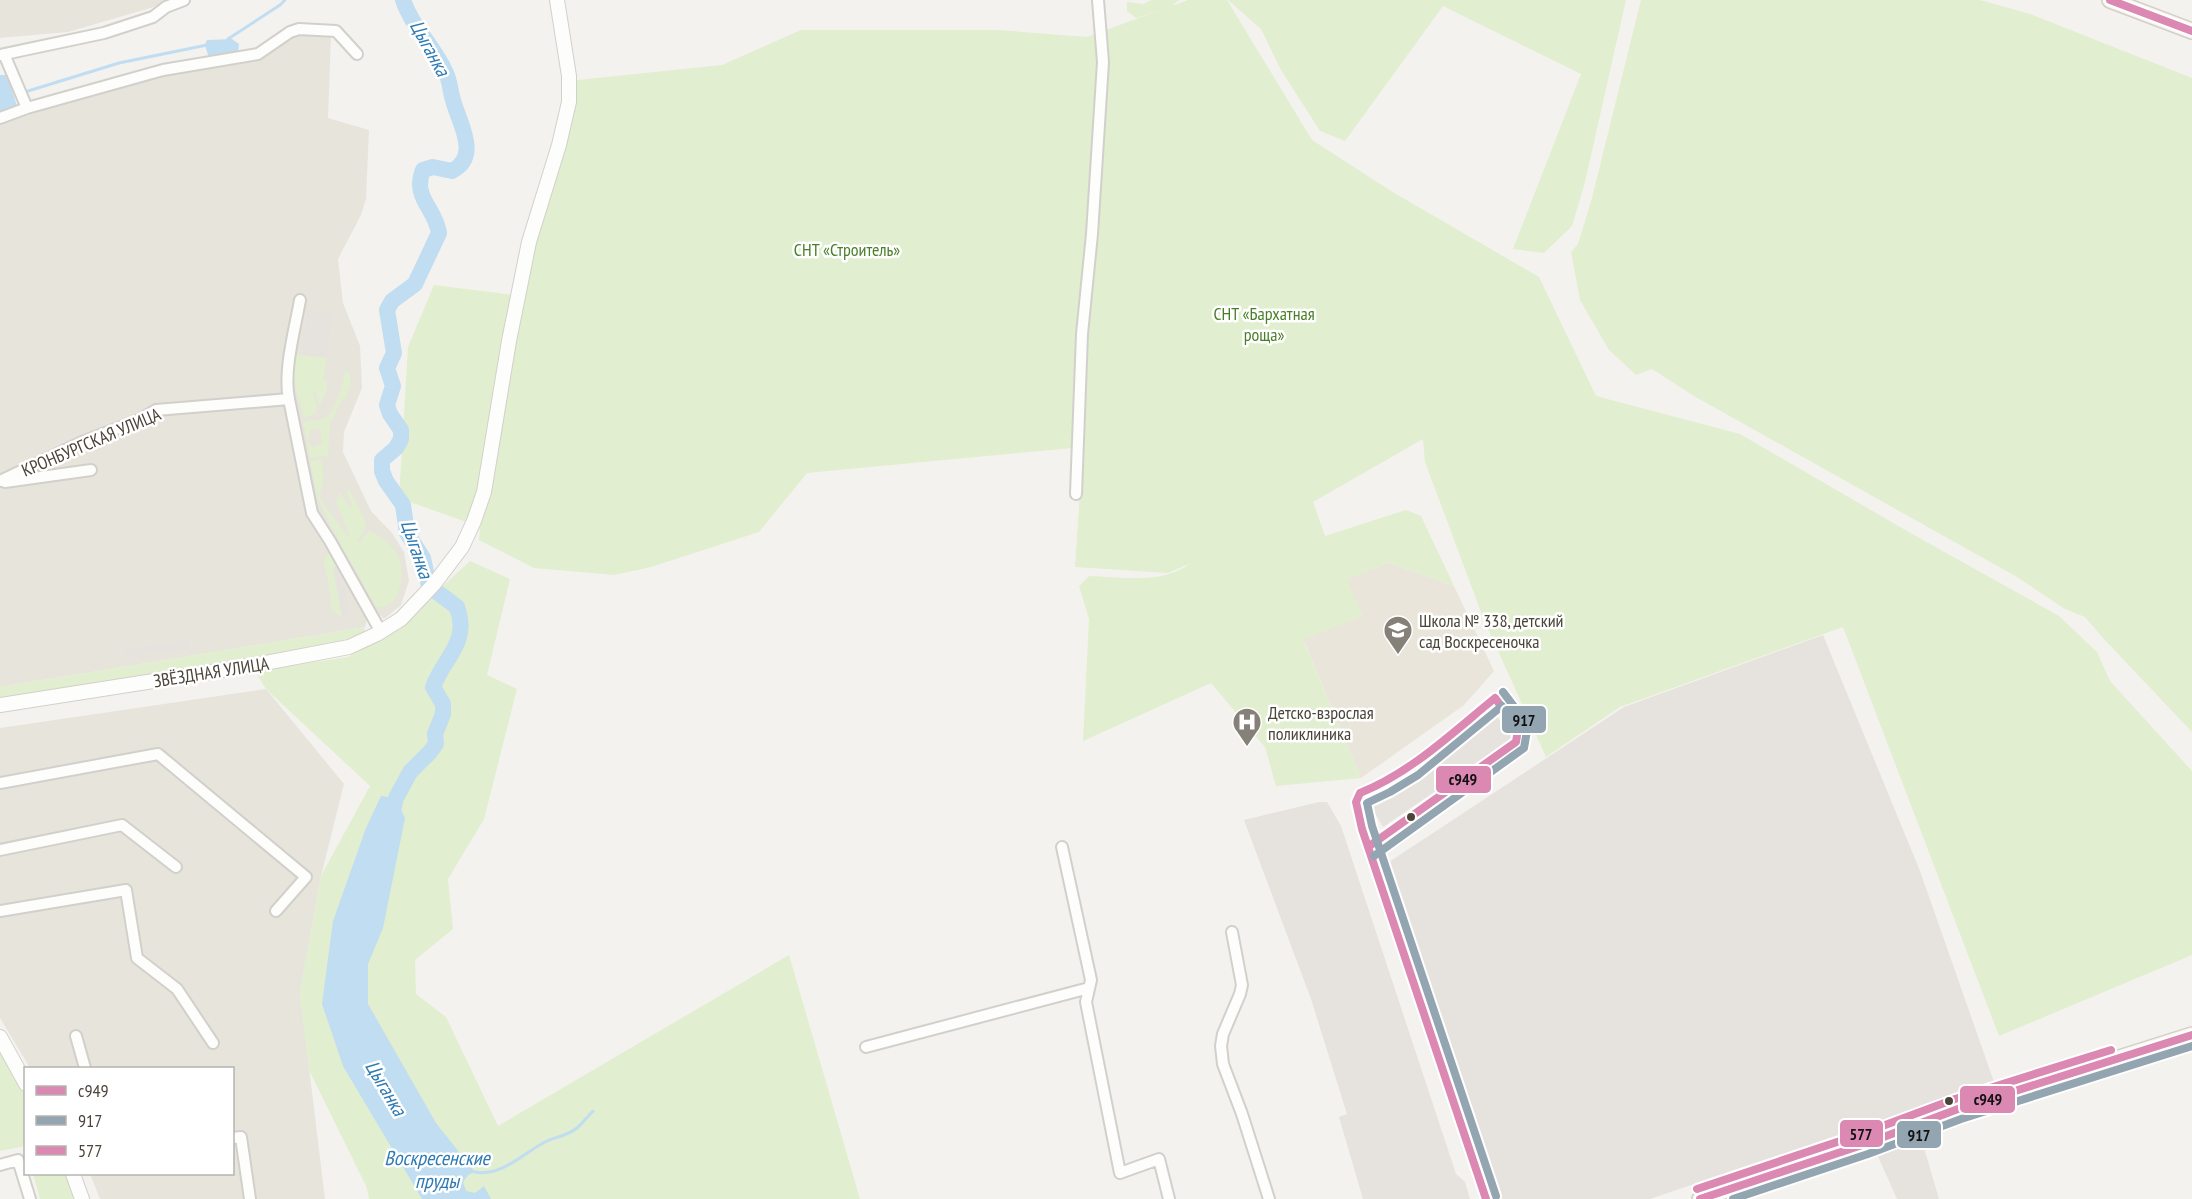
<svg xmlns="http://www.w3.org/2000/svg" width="2192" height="1199" viewBox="0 0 2192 1199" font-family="'PT Sans Narrow',sans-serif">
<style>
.residential{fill:#e7e4dc}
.industrial{fill:#e6e2de}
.education{fill:#eae5da}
.green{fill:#e1eecf}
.parking{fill:#e6e3df}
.water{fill:#c0ddf1}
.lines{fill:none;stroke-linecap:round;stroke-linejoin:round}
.stream{stroke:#c0ddf1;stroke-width:3}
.river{stroke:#c0ddf1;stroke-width:16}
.minor-casing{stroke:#d2d0cb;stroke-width:14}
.tertiary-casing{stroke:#d2d0cb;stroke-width:16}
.secondary-casing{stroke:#d3cfc5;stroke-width:18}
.minor{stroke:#fdfdfc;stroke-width:10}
.tertiary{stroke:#fdfdfc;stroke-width:14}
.secondary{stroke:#f7f6f1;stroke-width:15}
.bus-1-casing{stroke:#fff;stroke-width:12}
.bus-2-casing{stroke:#fff;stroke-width:12}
.bus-3-casing{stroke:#fff;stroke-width:12}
.bus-1{stroke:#db89b3;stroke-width:8}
.bus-2{stroke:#92a5b0;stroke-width:8}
.bus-3{stroke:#db89b3;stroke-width:8}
.bus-dot{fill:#4b4439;stroke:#fff;stroke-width:2}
.labels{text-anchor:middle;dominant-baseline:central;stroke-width:5;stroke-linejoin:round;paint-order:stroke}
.park-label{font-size:18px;fill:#4a7f2a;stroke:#fff}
.street-label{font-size:18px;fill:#4b4439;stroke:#fff}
.poi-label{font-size:18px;fill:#4b4439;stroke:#fff;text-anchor:start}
.water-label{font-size:20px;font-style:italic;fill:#2e7ab2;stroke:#fff}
.line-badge{stroke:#fff;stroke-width:2}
.pale-badge-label{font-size:16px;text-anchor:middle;font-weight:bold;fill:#111}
</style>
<rect width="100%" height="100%" fill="#f4f2ee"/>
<path class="residential" d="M 0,0 L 171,0 L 164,4 L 68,32 L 0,38 Z
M 291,36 L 331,36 L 328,118 L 369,130 L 366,199 L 361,215 L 338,259 L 343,303 L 360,346 L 362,388 L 344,432 L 343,452 L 371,511 L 392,533 L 404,552 L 409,581 L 401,605 L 384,619 L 377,612 L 367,618 L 365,627 L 0,687 L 0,124 L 160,73 L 266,57 Z
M 266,689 L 344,784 L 321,876 L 300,993 L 325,1199 L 100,1199 L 90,1174 L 232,1174 L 232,1068 L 30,1068 L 0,1018 L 0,728 Z"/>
<path class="industrial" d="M 308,310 L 332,314 L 327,358 L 300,355 Z
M 1823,635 L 1920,871 L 1994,1082 L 1650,1199 L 1495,1199 L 1386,864 L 1624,707 Z
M 1319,802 L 1327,802 L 1341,826 L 1456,1174 L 1465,1182 L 1470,1199 L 1363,1199 L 1339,1117 L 1347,1114 L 1311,999 L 1244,820 Z
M 1922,1141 L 1939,1199 L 1897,1199 L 1876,1152 Z"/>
<path class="education" d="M 1389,563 L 1454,586 L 1494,671 L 1464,705 L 1361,778 L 1303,639 L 1362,616 L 1346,579 Z"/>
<path class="green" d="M 1151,0 L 1179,0 L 1172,6 L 1188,0 L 1227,0 L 1312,140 L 1391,191 L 1539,277 L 1596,396 L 1740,434 L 1907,531 L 2059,616 L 2097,652 L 2110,681 L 2192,771 L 2192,955 L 1999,1036 L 1843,627 L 1620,707 L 1546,757 L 1484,620 L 1425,462 L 1423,439 L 1313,502 L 1325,536 L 1406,510 L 1421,516 L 1454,586 L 1389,563 L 1347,579 L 1363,616 L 1303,640 L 1361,778 L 1276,786 L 1265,747 L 1211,683 L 1083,741 L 1089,619 L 1079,586 L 1089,576 C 1123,577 1162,585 1191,563 L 1168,573 L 1075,567 L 1083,447 L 807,473 L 759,532 L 651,567 L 614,575 L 534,568 L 479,540 L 480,527 L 399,498 L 408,347 L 434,285 L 522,296 L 568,81 L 722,65 L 801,30 L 998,30 L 1087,37 L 1163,9 L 1136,18 L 1127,11 L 1127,2 L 1144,4 Z
M 1228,0 L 1626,0 L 1585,182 L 1572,226 L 1544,253 L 1513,249 L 1581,74 L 1443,6 L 1345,141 L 1320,131 L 1281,70 L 1261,29 Z
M 1641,0 L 1980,0 L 2030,14 L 2192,78 L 2192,732 L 2103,638 L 2085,617 L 2065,609 L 2017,577 L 1694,396 L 1652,369 L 1636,375 L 1609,350 L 1580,300 L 1571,252 L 1578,244 L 1592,198 Z
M 297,354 L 327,358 L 323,380 L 327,382 C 328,389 324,400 319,405 L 315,391 L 313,391 L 317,408 L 315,413 L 304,419 C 300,399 288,373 297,354 Z
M 345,371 L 350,374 L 350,386 L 347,395 L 339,404 L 330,424 L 328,455 L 310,458 L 307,443 L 310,443 L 312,447 L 322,444 L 320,428 L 309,431 L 310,440 L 307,441 L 303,422 C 310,420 317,420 323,419 C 335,415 344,382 345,371 Z
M 321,459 L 324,477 L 320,494 L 321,501 L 351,540 L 336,501 L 338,495 L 341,494 L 350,508 L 352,505 L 346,491 L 349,489 L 365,520 L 365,529 L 357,541 L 364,542 L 361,540 L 369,531 C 383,536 398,549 401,565 C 404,581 397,612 376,607 L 338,539 L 318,499 L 310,461 Z
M 329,553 L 334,555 L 339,566 L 334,567 L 342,617 L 332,610 L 328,581 L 323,560 Z
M 470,561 L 510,579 L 487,675 L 517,689 L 484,819 L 448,879 L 453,929 L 415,960 L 416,994 L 446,1017 L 498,1126 L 789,955 L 860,1199 L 369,1199 L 367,1188 L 309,1070 L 300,993 L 321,876 L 370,786 L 266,689 L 255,671 L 348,657 L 392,633 Z
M 365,627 L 364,632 L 332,645 L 0,700 L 0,687 Z
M 0,1042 L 26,1087 L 25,1146 L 0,1151 Z
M 33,1174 L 69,1174 L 79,1199 L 40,1199 Z"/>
<path class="parking" d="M 341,566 L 350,615 L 342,617 L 333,567 Z
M 189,640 L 191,648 L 126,657 L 125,650 Z
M 1492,710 L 1513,738 L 1383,827 L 1368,801 Z"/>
<path class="water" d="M 232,39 L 239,44 L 238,54 L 209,58 L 205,45 L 207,40 Z
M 0,75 L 7,75 L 17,106 L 0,114 Z
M 381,796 L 396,798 L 405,818 L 383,928 L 368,964 L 368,1004 L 436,1123 L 475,1172 L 468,1175 L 463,1182 L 466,1191 L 475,1193 L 484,1186 L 491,1199 L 422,1199 L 343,1066 L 322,1004 L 333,921 L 366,828 Z"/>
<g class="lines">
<path class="stream" d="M 228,39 L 280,5 L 285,0
M 15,95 L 119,63 L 207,45
M 475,1172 C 503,1177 524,1152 547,1141 C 556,1137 569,1135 577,1128 C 583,1123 587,1117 593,1111"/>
<path class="river" d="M 391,819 L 396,798 L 410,772 L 430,752 L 436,744 L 435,734 L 443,714 L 443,704 L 433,687 C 444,657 470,643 457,607 L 429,586 L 423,558 L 407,533 L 403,505 L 386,481 L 382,471 L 382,460 L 396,448 L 401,439 L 401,430 L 390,414 L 387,405 L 393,386 L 387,368 L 394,353 L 387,310 L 392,301 L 415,284 L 439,233 C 435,207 412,198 423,170 L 433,167 L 452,171 C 481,156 459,123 453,100 C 450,91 450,81 446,73 C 435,47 412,27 403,0"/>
<g class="minor-casing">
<path id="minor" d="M 4,54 L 27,108
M 0,55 L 104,33 L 153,17 L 166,7 L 184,0
M 0,118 L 27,108 L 163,70 L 258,54 L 290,32 L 299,29 L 336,31 L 357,54
M 289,399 C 283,371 295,329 300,300
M 0,481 L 82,442 L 139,420 L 156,410 L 289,399 L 312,513 L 330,541 L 381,632
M 5,482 L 91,470
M 1076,494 L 1082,334 L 1092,234 L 1103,62 L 1098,0
M 0,783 L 158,754 L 306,877 L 276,911
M 1062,847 L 1091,980 L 1086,1002 L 1120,1173 L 1159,1159 L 1169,1199
M 0,850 L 122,825 L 176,867
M 0,911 L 126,890 L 137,958 L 177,989 L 213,1043
M 1232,932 L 1242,985 L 1240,994 L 1223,1034 L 1221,1046 L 1223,1064 L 1242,1114 L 1269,1199
M 76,1036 L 85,1068
M 866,1047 L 1089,988
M 232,1138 L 241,1137 L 250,1199
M 0,1165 L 18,1160 L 30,1199"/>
</g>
<g class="tertiary-casing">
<path id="tertiary" d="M 0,705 L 249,666 L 349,647 L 377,634 L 401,619 L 434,584 L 462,547 L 474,521 L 484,492 L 509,341 L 529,242 L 559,145 L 569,102 L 569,76 L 557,0
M 0,1037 L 26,1084
M 73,1174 L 82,1199"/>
</g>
<g class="secondary-casing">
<path id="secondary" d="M 2110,0 L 2192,31
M 1700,1199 L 1865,1144 L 1958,1109 L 2192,1035"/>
</g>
<use href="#minor" class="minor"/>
<use href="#tertiary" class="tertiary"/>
<use href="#secondary" class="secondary"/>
<g class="bus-1-casing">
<path id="bus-1" d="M 2110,0 L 2192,31
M 1368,847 L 1516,742 L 1518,729 L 1495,698
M 1486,1199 L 1362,829 L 1356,802 L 1360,793 C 1412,772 1452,733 1495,698
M 1700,1199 L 1865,1144 L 1958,1109 L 2192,1035"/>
</g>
<g class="bus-2-casing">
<path id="bus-2" d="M 1374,856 L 1524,748 L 1528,725 L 1503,692
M 1496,1196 L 1372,826 L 1367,803 L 1390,792 L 1418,775 L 1502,706
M 1733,1199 L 1868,1154 L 1961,1119 L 2192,1046"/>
</g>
<g class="bus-3-casing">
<path id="bus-3" d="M 1697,1189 L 1861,1134 L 1955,1099 L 2111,1050"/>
</g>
<use href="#bus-1" class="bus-1"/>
<use href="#bus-2" class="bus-2"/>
<use href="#bus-3" class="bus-3"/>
</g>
<defs>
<g id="school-pin" transform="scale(1.5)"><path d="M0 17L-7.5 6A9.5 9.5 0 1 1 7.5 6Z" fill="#868178" stroke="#fff"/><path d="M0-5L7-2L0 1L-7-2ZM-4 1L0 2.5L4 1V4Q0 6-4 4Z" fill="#fff"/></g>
<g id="hospital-pin" transform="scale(1.5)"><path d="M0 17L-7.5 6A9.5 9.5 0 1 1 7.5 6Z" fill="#868178" stroke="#fff"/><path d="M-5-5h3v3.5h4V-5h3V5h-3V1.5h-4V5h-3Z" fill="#fff"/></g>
</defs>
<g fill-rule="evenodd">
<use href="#school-pin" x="1398" y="630"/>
<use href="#hospital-pin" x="1247" y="722"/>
</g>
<g class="bus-dot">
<circle cx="1411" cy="817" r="5"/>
<circle cx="1949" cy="1101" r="5"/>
</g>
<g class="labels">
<g class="park-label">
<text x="847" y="249">СНТ «Строитель»</text>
<text x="1264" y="313">СНТ «Бархатная<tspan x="1264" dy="21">роща»</tspan></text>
</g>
<g class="street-label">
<text transform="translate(91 442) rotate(-23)">КРОНБУРГСКАЯ УЛИЦА</text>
<text transform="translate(211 672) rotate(-9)">ЗВЁЗДНАЯ УЛИЦА</text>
</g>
<g class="poi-label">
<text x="1419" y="620">Школа № 338, детский<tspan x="1419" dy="21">сад Воскресеночка</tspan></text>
<text x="1268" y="712">Детско-взрослая<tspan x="1268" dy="21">поликлиника</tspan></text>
</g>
<g class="water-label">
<text transform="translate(430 48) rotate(61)">Цыганка</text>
<text transform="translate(417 549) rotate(71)">Цыганка</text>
<text transform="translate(386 1088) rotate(59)">Цыганка</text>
<text x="437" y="1158">Воскресенские<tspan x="437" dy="23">пруды</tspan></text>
</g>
</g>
<g class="line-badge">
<rect x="1501" y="705" width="46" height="29" rx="6" fill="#92a5b0"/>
<rect x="1435" y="765" width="57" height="29" rx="6" fill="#db89b3"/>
<rect x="1959" y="1085" width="57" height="29" rx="6" fill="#db89b3"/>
<rect x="1839" y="1119" width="45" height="29" rx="6" fill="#db89b3"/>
<rect x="1896" y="1120" width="46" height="29" rx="6" fill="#92a5b0"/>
</g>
<g class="pale-badge-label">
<text x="1524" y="726">917</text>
<text x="1463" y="785">с949</text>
<text x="1988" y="1105">с949</text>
<text x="1861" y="1140">577</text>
<text x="1919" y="1141">917</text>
</g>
<rect x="24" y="1067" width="210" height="108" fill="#ffffff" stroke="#b7b4b0" stroke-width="1.5"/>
<rect x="36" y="1086" width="30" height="9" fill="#db89b3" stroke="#b7b4b0" stroke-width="1.5"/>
<text x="78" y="1097" font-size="18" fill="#4b4439">с949</text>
<rect x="36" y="1116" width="30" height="9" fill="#92a5b0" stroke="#b7b4b0" stroke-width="1.5"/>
<text x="78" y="1127" font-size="18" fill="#4b4439">917</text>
<rect x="36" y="1146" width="30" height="9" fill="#db89b3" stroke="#b7b4b0" stroke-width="1.5"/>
<text x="78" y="1157" font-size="18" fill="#4b4439">577</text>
</svg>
